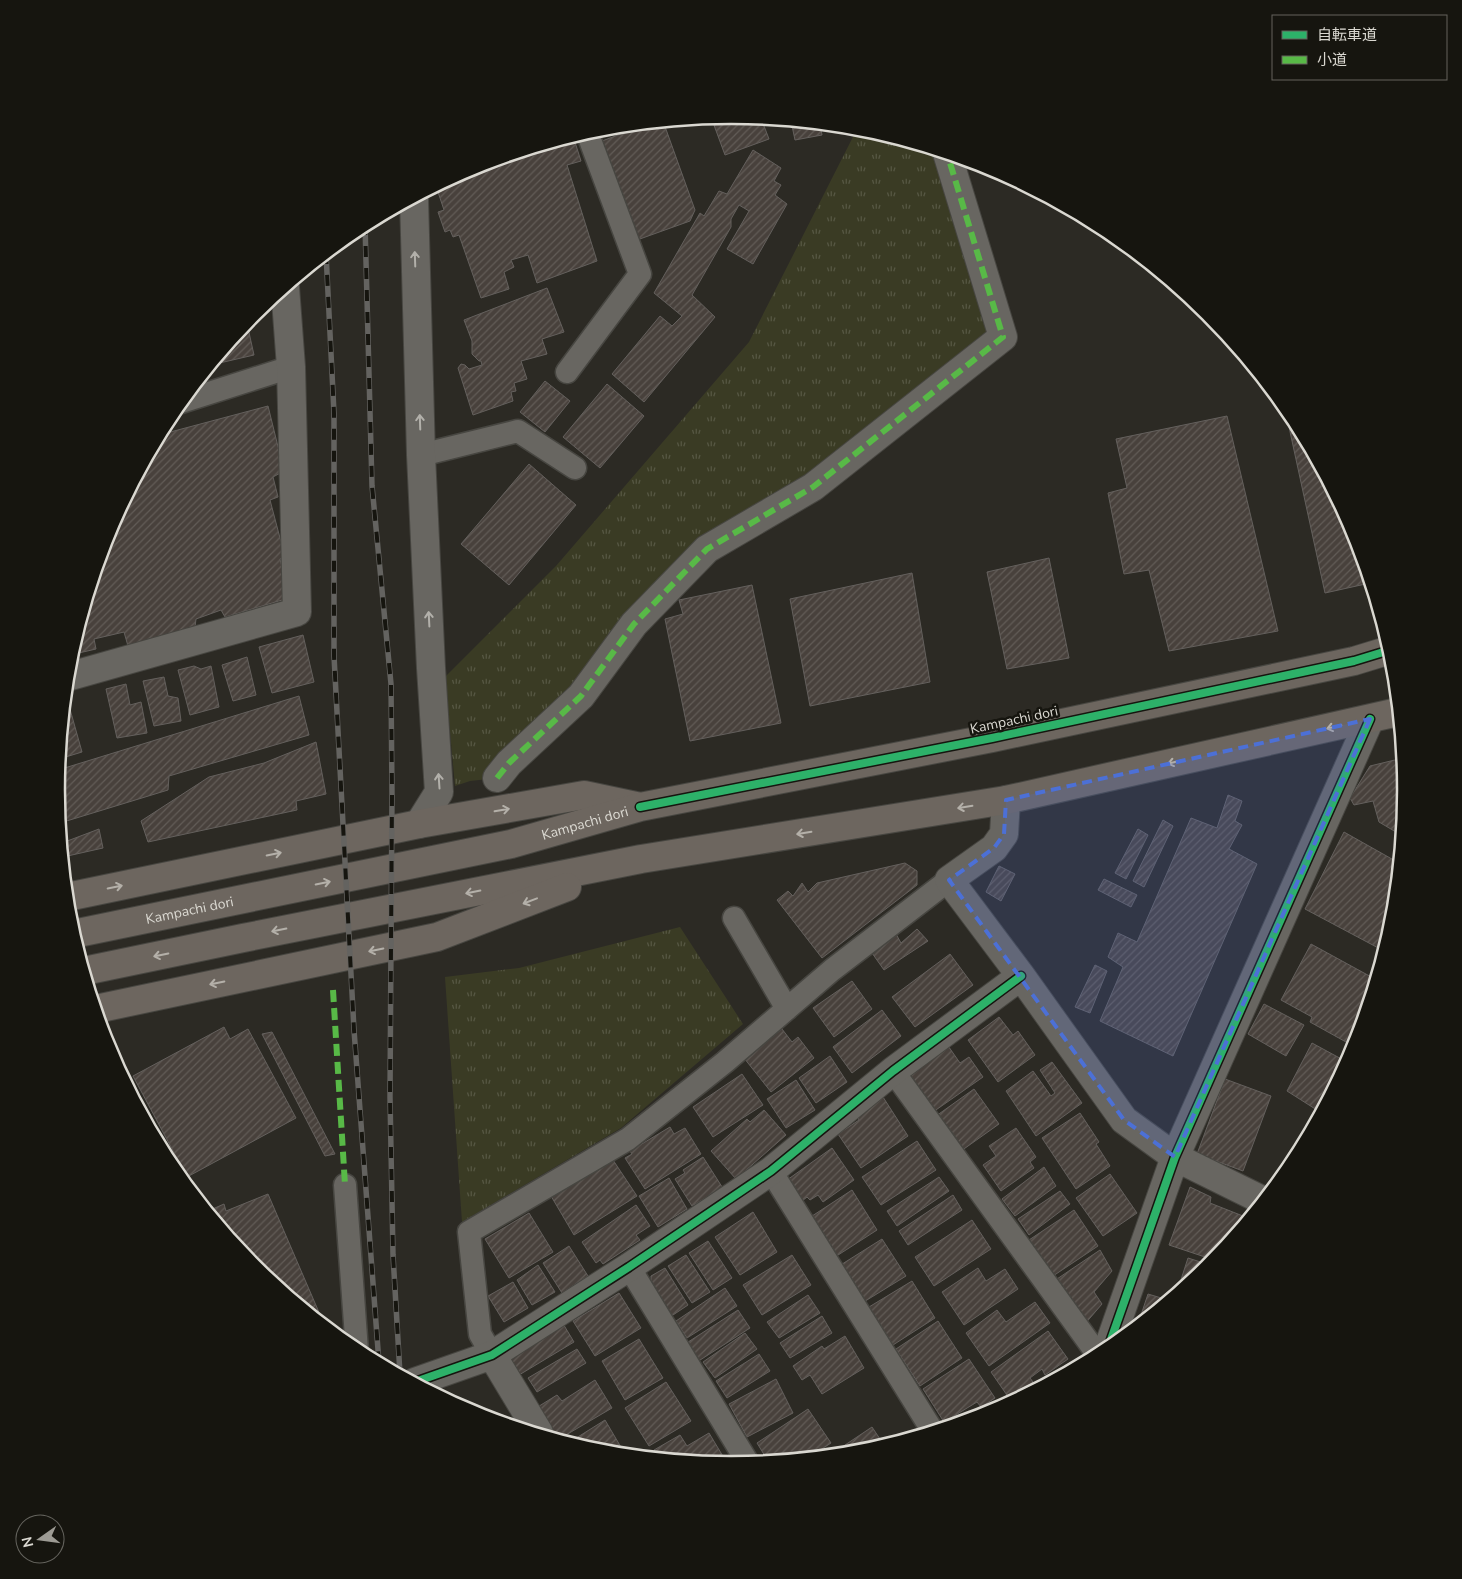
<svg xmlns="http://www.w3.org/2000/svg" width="1462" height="1579" viewBox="0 0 1462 1579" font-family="'Nunito Sans','Noto Sans JP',sans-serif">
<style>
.grass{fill:url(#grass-tufts)}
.building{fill:url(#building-hatch);stroke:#64605d}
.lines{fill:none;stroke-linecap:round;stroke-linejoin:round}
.lane-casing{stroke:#474641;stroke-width:25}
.street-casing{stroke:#474641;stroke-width:30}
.primary-casing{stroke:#474641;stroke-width:30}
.lane{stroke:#686661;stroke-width:22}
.street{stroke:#686661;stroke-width:28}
.primary{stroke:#6d665f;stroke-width:28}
.rail-casing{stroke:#646360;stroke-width:5.5}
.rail{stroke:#16150f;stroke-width:4;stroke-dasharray:11;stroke-linecap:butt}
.quiet{stroke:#58b947;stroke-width:6;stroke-dasharray:12 6;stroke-linecap:butt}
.cycleway-casing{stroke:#16150f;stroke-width:11}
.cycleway{stroke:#2db169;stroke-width:8}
.oneway{stroke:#b2b0aa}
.oneway2{stroke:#b4b0a9}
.marked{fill:#4c70d6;fill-opacity:0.2;stroke:#4c70d6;stroke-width:4;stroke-dasharray:10 6;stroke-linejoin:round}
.labels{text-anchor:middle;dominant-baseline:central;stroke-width:5;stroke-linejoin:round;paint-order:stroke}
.street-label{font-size:14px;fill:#dad8d1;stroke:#16150f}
.rim{fill:none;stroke:#dad8d1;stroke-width:2.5}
</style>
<defs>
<pattern id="grass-tufts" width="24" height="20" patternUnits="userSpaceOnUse" patternTransform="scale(1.25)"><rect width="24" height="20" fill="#3a3b24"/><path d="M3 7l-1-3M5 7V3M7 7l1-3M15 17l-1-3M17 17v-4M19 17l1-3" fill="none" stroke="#565743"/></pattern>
<pattern id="building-hatch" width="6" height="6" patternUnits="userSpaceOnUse" patternTransform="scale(1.25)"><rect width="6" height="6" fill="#48413c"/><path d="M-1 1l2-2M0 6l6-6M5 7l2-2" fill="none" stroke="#625c57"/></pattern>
</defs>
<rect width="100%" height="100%" fill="#2c2a24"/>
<path class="grass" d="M 858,127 L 947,153 L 1003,337 L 707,549 L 497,778 L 470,781 L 455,786 L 445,677 L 556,566 L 749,342 Z
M 680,927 L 743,1024 L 621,1128 L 462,1222 L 445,977 L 519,968 Z"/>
<path class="building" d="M 731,115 L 761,118 L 769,139 L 725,155 L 711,117 Z
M 663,121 L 695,210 L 690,221 L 637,240 L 602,141 L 653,122 Z
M 791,121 L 820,124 L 822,135 L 795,140 Z
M 573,136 L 581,161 L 567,165 L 597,261 L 537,283 L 528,255 L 511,260 L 514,267 L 504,272 L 509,289 L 481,298 L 459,235 L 453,237 L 450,230 L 445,232 L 438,212 L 444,210 L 436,186 L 451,181 L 450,178 L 473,166 Z
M 753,150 L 781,168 L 774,181 L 781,185 L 775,195 L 787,204 L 753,264 L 727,249 L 749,211 L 739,205 L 731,219 L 731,227 L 692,295 L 715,317 L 644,402 L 612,374 L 660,316 L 672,326 L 682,316 L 654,293 L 700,213 L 704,216 L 719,191 L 727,194 Z
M 547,288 L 564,332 L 542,339 L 547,354 L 521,361 L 527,379 L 514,383 L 516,391 L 511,392 L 513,401 L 473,415 L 458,368 L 461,364 L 465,365 L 469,369 L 482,365 L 481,361 L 479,361 L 472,354 L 472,341 L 464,320 Z
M 248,328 L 254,355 L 211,365 L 239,330 Z
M 545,381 L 570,401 L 545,432 L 520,412 Z
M 607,384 L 644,416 L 600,468 L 563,437 Z
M 1284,404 L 1292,415 L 1354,532 L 1370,583 L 1325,593 Z
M 268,406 L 284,471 L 273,477 L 278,497 L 270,500 L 285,557 L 280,559 L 289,598 L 225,617 L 221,610 L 196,619 L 195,627 L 128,646 L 124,632 L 94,639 L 96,649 L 70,655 L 108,531 L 159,435 Z
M 1227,416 L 1278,631 L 1169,651 L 1149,570 L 1124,574 L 1108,493 L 1127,488 L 1116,439 Z
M 529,464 L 576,505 L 509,585 L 461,544 Z
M 1049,558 L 1069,658 L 1007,669 L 987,572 Z
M 912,573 L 930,682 L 810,706 L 790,599 Z
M 752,585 L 781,723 L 690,741 L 665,619 L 683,614 L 679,600 Z
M 303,635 L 314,682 L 272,693 L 259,647 Z
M 247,657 L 256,695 L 233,701 L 222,665 Z
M 194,666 L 201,669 L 211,666 L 219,707 L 190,715 L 178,670 Z
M 164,677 L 168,696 L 178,698 L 181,721 L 154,726 L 143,681 Z
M 126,684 L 130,705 L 141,702 L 147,733 L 117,738 L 106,689 Z
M 299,696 L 309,735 L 169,776 L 168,790 L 60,823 L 56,790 L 58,770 Z
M 68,702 L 82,752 L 59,759 L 65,703 Z
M 316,742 L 326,794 L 296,801 L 297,810 L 148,842 L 141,821 L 209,777 L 264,763 Z
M 1403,758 L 1406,790 L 1401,835 L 1379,822 L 1373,801 L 1354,805 L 1350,798 L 1370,766 Z
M 1228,795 L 1242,801 L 1235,821 L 1242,825 L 1229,849 L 1257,864 L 1173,1056 L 1100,1021 L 1123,967 L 1108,957 L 1118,933 L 1137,942 L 1191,818 L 1217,828 Z
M 1163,820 L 1173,826 L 1144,887 L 1133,881 Z
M 99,829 L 103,848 L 63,857 L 62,843 Z
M 1138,829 L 1148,835 L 1126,879 L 1115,873 Z
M 1344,832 L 1399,863 L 1393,921 L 1384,951 L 1305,909 Z
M 905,863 L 917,871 L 917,885 L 822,958 L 777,900 L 788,891 L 793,896 L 802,883 L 808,892 L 817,883 Z
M 999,866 L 1015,874 L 1001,901 L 986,892 Z
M 1104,879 L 1137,895 L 1131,907 L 1098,890 Z
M 917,929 L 928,941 L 884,970 L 872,953 L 896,934 L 901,943 Z
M 1311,944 L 1375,979 L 1355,1047 L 1310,1022 L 1312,1017 L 1281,1000 Z
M 950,954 L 973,985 L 915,1027 L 892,997 Z
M 1095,965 L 1107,971 L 1090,1013 L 1075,1007 Z
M 852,981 L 872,1009 L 834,1037 L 813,1008 Z
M 1264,1004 L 1304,1025 L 1286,1056 L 1248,1034 Z
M 882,1010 L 901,1036 L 852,1073 L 833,1047 Z
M 999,1017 L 1013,1035 L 1018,1031 L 1035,1055 L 998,1082 L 968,1040 Z
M 224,1027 L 230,1039 L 248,1029 L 296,1118 L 187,1177 L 133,1076 Z
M 782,1029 L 792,1042 L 798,1037 L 814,1058 L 771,1092 L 744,1058 Z
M 272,1032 L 335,1154 L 325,1156 L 262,1034 Z
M 944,1040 L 960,1063 L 969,1057 L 983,1077 L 933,1112 L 906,1074 Z
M 1312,1043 L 1347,1062 L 1320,1112 L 1287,1091 Z
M 830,1056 L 847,1082 L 816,1103 L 799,1078 Z
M 1052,1062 L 1082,1103 L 1036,1136 L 1006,1091 L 1033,1071 L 1051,1096 L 1055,1093 L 1040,1070 Z
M 742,1074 L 763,1105 L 713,1137 L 693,1107 Z
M 1225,1079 L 1271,1096 L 1243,1171 L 1197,1154 Z
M 796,1080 L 815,1110 L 786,1128 L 767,1099 Z
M 974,1089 L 999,1124 L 961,1151 L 936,1116 Z
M 883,1097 L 908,1136 L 861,1168 L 838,1134 L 859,1120 L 857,1115 Z
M 764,1110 L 786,1135 L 736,1179 L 711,1151 L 747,1119 L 750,1122 Z
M 1080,1113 L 1099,1142 L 1096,1144 L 1110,1166 L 1076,1189 L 1042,1138 Z
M 670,1127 L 674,1134 L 685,1128 L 701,1154 L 645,1189 L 625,1158 L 632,1154 L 630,1151 Z
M 1016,1128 L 1036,1157 L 1030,1162 L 1034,1168 L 1001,1191 L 983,1165 L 996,1156 L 989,1146 Z
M 917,1141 L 936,1170 L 881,1205 L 862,1177 Z
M 832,1148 L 854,1180 L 823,1202 L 818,1195 L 810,1200 L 807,1197 L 802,1201 L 787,1180 Z
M 611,1157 L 637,1196 L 574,1235 L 551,1196 Z
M 703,1157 L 724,1190 L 706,1201 L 704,1199 L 692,1206 L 675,1179 L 685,1173 L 683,1170 Z
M 1044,1167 L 1056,1186 L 1015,1216 L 1002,1199 Z
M 1110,1174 L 1137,1213 L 1103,1236 L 1076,1198 Z
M 939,1177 L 949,1191 L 897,1226 L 887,1211 Z
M 669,1178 L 687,1209 L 658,1227 L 639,1196 Z
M 1190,1187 L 1211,1197 L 1210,1203 L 1248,1218 L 1214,1260 L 1169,1245 Z
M 852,1190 L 877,1230 L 835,1257 L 809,1218 Z
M 1060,1191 L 1070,1204 L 1029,1235 L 1018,1219 Z
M 268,1194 L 321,1317 L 318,1319 L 254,1266 L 208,1211 L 224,1204 L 226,1211 Z
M 953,1195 L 962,1210 L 908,1245 L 899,1231 Z
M 636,1205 L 650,1226 L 636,1235 L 640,1240 L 603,1264 L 600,1260 L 596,1263 L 582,1242 Z
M 1074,1210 L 1098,1246 L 1053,1276 L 1029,1240 Z
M 753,1212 L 777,1252 L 740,1275 L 715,1237 Z
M 529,1213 L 553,1252 L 509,1278 L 485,1239 Z
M 972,1220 L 991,1249 L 934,1286 L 915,1257 Z
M 882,1239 L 906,1276 L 862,1303 L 839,1266 Z
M 708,1241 L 732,1278 L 713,1290 L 689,1253 Z
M 569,1246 L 588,1276 L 562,1293 L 543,1263 Z
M 1100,1250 L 1112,1271 L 1094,1292 L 1102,1304 L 1084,1325 L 1054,1281 Z
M 686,1255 L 710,1292 L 692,1303 L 668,1266 Z
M 792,1255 L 811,1285 L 762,1315 L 743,1285 Z
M 1188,1258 L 1210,1265 L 1177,1292 Z
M 538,1265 L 555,1292 L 532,1305 L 517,1280 Z
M 665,1268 L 688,1305 L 670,1317 L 651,1287 L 651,1276 Z
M 978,1268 L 986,1281 L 1005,1269 L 1018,1289 L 964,1325 L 942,1292 Z
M 912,1281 L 935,1318 L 893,1345 L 869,1307 Z
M 513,1282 L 528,1308 L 504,1322 L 488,1296 Z
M 725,1288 L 737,1306 L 687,1338 L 676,1321 Z
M 619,1293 L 641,1328 L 595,1356 L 573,1321 Z
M 1148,1294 L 1168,1300 L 1144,1319 L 1140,1318 Z
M 808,1295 L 820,1313 L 779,1338 L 767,1322 Z
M 1035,1302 L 1050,1323 L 989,1366 L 966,1333 L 997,1310 L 1006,1322 Z
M 738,1310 L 750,1328 L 697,1362 L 685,1344 Z
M 822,1316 L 832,1333 L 790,1358 L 780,1343 Z
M 938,1321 L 962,1358 L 920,1386 L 896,1349 Z
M 562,1322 L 574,1342 L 519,1375 L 507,1355 Z
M 1048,1331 L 1068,1359 L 1045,1375 L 1042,1369 L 1030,1378 L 1036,1386 L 1011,1401 L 991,1372 Z
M 745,1333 L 757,1349 L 715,1378 L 703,1362 Z
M 845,1336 L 864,1368 L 822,1394 L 810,1375 L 802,1380 L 793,1366 L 822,1346 L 824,1349 Z
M 639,1339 L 663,1378 L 625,1400 L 602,1361 Z
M 577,1349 L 586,1363 L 537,1392 L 528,1378 Z
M 759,1354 L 770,1371 L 727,1398 L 716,1381 Z
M 969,1359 L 995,1398 L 981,1407 L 977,1402 L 944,1422 L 923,1389 Z
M 776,1379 L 793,1413 L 747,1437 L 729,1404 Z
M 595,1380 L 612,1408 L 559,1439 L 554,1438 L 536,1408 L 557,1395 L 562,1401 Z
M 666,1382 L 691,1421 L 649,1446 L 625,1408 Z
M 808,1409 L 831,1443 L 811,1456 L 768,1461 L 757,1443 Z
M 605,1420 L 625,1454 L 599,1451 L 574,1444 L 575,1443 L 573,1440 Z
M 872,1427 L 884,1445 L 862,1451 L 846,1453 L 842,1447 Z
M 709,1433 L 724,1458 L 716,1463 L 659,1457 L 654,1450 L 680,1435 L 687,1446 Z"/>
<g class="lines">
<g class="lane-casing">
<path id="lane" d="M 567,372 L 640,274 L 587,132
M 181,402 L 291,367
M 421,455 L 518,431 L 575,468
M 734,918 L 787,1009
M 893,1071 L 1098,1355
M 771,1171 L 932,1430
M 345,1185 L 357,1351
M 629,1267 L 748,1463
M 492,1355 L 480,1334 L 469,1232 L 628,1139 L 725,1062 L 832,970 L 949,880"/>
</g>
<g class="street-casing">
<path id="street" d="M 414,198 L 421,455 L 431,668 L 439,792 L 419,824
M 67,677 L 297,612 L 291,367 L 285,287
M 497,778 L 509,763 L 581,696 L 634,624 L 707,549 L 813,487 L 1003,337 L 947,153
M 1006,800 L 1004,834 L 994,848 L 949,880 L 1021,976 L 1124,1120 L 1175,1157 L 1262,1200
M 1108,1348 L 1175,1157 L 1370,719
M 492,1355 L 539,1433
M 415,1382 L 492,1355 L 629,1267 L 771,1171 L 893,1071 L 1021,976"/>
</g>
<g class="primary-casing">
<g id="primary">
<path d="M 67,897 L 419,824 L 584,795 L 636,806"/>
<path id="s1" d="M 73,934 L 511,844 L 640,807 L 992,738 L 1354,661 L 1390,650"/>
<path d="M 84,971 L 243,938 L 641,859 L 1006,800 L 1398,712"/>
<path d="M 96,1009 L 437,937 L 567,887"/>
</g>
</g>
<use href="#lane" class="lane"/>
<use href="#street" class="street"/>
<use href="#primary" class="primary"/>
<g class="rail-casing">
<path id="rail" d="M 365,224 L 372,486 L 391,684 L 392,794 L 390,1097 L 393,1255 L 400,1374
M 326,253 L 334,413 L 334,656 L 354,1030 L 379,1363"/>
</g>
<use href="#rail" class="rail"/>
<path class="quiet" d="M 497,778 L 509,763 L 581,696 L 634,624 L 707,549 L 813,487 L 1003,337 L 947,153
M 333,990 L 345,1185"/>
<g class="cycleway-casing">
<path id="cycleway" d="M 640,807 L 992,738 L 1354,661 L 1390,650
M 1108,1348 L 1175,1157 L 1370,719
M 415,1382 L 492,1355 L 629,1267 L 771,1171 L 893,1071 L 1021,976"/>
</g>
<use href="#cycleway" class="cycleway"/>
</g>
<defs><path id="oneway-shaft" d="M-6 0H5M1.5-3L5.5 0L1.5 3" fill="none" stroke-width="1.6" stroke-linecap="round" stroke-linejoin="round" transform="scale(1.25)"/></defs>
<g class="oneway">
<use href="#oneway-shaft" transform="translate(415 259) rotate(-92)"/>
<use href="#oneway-shaft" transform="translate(420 422) rotate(-92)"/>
<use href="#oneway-shaft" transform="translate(429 619) rotate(-93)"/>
<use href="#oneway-shaft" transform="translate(439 781) rotate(-94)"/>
</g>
<g class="oneway2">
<use href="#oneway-shaft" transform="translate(1334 727) rotate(167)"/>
<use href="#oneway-shaft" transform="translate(1175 762) rotate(167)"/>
<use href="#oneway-shaft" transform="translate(965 807) rotate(171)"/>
<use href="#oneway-shaft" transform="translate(502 810) rotate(-10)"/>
<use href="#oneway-shaft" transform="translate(804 833) rotate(171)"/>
<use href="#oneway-shaft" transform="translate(274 854) rotate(-12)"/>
<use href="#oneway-shaft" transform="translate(323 883) rotate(-12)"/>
<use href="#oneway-shaft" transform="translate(115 887) rotate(-12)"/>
<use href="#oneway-shaft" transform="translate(473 892) rotate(169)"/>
<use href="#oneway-shaft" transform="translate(530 901) rotate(159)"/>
<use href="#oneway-shaft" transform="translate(279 930) rotate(169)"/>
<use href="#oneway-shaft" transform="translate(376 950) rotate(168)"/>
<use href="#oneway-shaft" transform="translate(161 955) rotate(168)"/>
<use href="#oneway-shaft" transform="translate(217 983) rotate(168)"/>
</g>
<path class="marked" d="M 1370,719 L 1175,1157 L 1124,1120 L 949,880 L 994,848 L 1004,834 L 1006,800 Z"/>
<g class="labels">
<g class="street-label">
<text transform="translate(1014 720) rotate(-12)">Kampachi dori</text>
<text stroke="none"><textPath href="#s1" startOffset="524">Kampachi dori</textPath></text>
<text stroke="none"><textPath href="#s1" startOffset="119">Kampachi dori</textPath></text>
</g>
</g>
<path d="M0 0H1462V1579H0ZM65 790a666 666 0 1 1 1332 0a666 666 0 1 1-1332 0Z" fill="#16150f" fill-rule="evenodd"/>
<path class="rim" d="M65 790a666 666 0 1 1 1332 0a666 666 0 1 1-1332 0Z"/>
<rect x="1272" y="15" width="175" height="65" fill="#16150f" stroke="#64635d"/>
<rect x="1282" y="31" width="25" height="8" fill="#2db169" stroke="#64635d"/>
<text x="1317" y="40" font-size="15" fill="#dad8d1">自転車道</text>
<rect x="1282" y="56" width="25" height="8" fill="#58b947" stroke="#64635d"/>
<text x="1317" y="65" font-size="15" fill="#dad8d1">小道</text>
<g transform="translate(40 1539) rotate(256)"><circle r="24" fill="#16150f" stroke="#64635d"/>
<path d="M0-4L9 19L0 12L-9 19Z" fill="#9d9b94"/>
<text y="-8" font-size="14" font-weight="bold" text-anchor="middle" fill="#dad8d1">N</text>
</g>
</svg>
